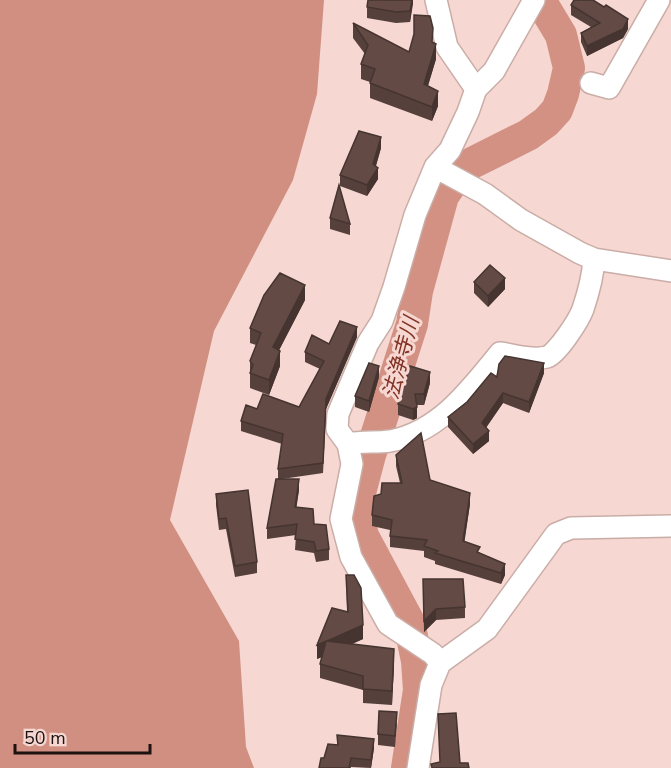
<svg xmlns="http://www.w3.org/2000/svg" width="671" height="768" viewBox="0 0 671 768" font-family="'Nunito Sans','Noto Sans JP',sans-serif">
<style>
.forest{fill:#d18f81}
.lines{fill:none;stroke-linecap:round;stroke-linejoin:round}
.river{stroke:#d29183;stroke-width:32}
.minor-casing{stroke:#caada7;stroke-width:24}
.minor{stroke:#fff;stroke-width:21}
.wall{fill:#55403b}
.shaded-wall{fill:#453430}
.building{fill:#634a45;stroke:#453430;stroke-width:1.5}
.labels{text-anchor:middle;dominant-baseline:central;stroke-width:6;stroke-linejoin:round;paint-order:stroke}
.water-label{font-size:21px;font-style:italic;fill:#823324;stroke:#f6d7d1}
</style>
<rect width="100%" height="100%" fill="#f6d7d1"/>
<path class="forest" d="M 0,0 L 324,0 L 317,94 L 293,180 L 214,331 L 170,520 L 239,641 L 246,747 L 254,768 L 0,768 Z"/>
<g class="lines">
<path class="river" d="M 407,768 L 419,690 L 417,661 L 409,622 L 363,536 L 356,508 L 370,455 L 412,324 L 417,291 L 443,196 L 462,168 L 528,135 L 546,122 L 557,110 L 563,94 L 569,68 L 561,35 L 540,0"/>
<g class="minor-casing">
<path id="minor" d="M 436,0 L 447,47 L 476,89
M 591,83 L 609,88 L 659,0
M 435,167 L 485,194 L 521,220 L 580,253 L 594,259 L 671,271
M 348,444 C 362,441 376,443 390,441 C 439,432 470,390 500,353 C 515,355 532,361 547,357 C 557,354 579,320 583,309 C 588,294 593,276 594,259
M 440,663 L 487,629 L 556,534 L 571,528 L 671,526
M 418,768 L 431,685 L 440,663 L 433,654 L 388,624 L 351,557 L 341,519 L 352,464 L 348,444 L 337,429 L 338,414 L 368,343 L 382,321 L 394,287 L 415,215 L 435,167 L 450,150 L 468,112 L 476,89 L 494,71 L 534,0"/>
</g>
<use href="#minor" class="minor"/>
</g>
<path class="wall" d="M 413,0 L 410,22 L 396,23 L 367,18 L 367,7 Z
M 571,5 L 628,29 L 623,38 L 587,56 L 581,42 L 581,33 L 591,27 L 571,15 Z
M 353,23 L 409,52 L 433,43 L 436,59 L 428,86 L 438,106 L 432,121 L 370,98 L 370,82 L 361,79 L 361,64 L 365,54 L 353,38 Z
M 381,148 L 376,166 L 378,179 L 367,196 L 340,186 L 340,175 Z
M 330,218 L 350,224 L 350,235 L 330,229 Z
M 474,282 L 505,289 L 488,307 L 474,293 Z
M 305,300 L 279,350 L 280,366 L 269,395 L 250,388 L 250,361 L 256,345 L 250,343 L 250,328 Z
M 357,337 L 326,409 L 323,473 L 282,479 L 299,490 L 296,507 L 314,524 L 329,549 L 329,560 L 316,562 L 314,553 L 295,550 L 296,535 L 267,539 L 267,528 L 278,479 L 278,469 L 282,444 L 241,431 L 241,421 L 299,407 L 320,369 L 305,362 L 305,352 L 329,344 Z
M 544,373 L 529,413 L 503,403 L 486,428 L 489,441 L 473,454 L 448,427 L 448,417 L 497,377 Z
M 379,377 L 369,412 L 355,407 L 355,396 Z
M 430,383 L 424,405 L 417,405 L 417,418 L 413,420 L 398,415 L 398,404 Z
M 396,455 L 430,480 L 470,504 L 464,542 L 480,553 L 505,575 L 501,584 L 435,564 L 435,561 L 424,557 L 424,551 L 390,547 L 390,530 L 372,526 L 372,515 L 381,494 L 400,483 L 396,466 Z
M 216,494 L 257,562 L 257,573 L 235,577 L 226,529 L 219,530 L 216,505 Z
M 346,575 L 363,639 L 352,644 L 394,663 L 392,705 L 363,703 L 363,690 L 320,678 L 320,664 L 322,657 L 317,659 L 347,612 Z
M 423,579 L 465,607 L 465,618 L 436,620 L 424,632 Z
M 397,723 L 395,747 L 378,745 L 378,734 Z
M 337,735 L 374,748 L 371,768 L 351,767 L 351,768 L 319,768 L 324,758 L 337,745 Z"/>
<path class="shaded-wall" d="M 412,0 L 413,0 L 413,4 L 410,22 L 410,11 Z
M 628,19 L 628,29 L 623,38 L 587,56 L 587,46 Z
M 436,44 L 436,59 L 424,98 L 424,84 Z
M 438,91 L 438,106 L 432,121 L 432,107 Z
M 381,137 L 381,148 L 373,175 L 373,164 Z
M 378,168 L 378,179 L 367,196 L 367,185 Z
M 505,278 L 505,289 L 488,307 L 488,296 Z
M 305,285 L 305,300 L 273,362 L 273,347 Z
M 357,327 L 357,337 L 326,409 L 323,473 L 326,399 Z
M 280,351 L 280,366 L 269,395 L 269,380 Z
M 544,363 L 544,373 L 529,413 L 529,402 Z
M 379,366 L 379,377 L 369,412 L 369,401 Z
M 430,372 L 430,383 L 424,405 L 424,394 Z
M 503,393 L 503,403 L 482,433 L 482,423 Z
M 417,407 L 417,418 L 413,420 L 413,409 Z
M 489,431 L 489,441 L 473,454 L 473,444 Z
M 299,479 L 299,490 L 295,518 L 295,507 Z
M 470,493 L 470,504 L 463,552 L 463,541 Z
M 505,564 L 505,575 L 501,584 L 501,573 Z
M 436,609 L 436,620 L 424,632 L 424,621 Z
M 363,625 L 363,639 L 327,655 L 327,641 Z
M 326,641 L 326,655 L 317,659 L 317,645 Z
M 394,649 L 394,663 L 392,705 L 392,691 Z
M 374,739 L 374,748 L 371,768 L 371,760 Z"/>
<path class="building" d="M 368,0 L 412,0 L 410,11 L 396,12 L 367,7 Z
M 574,0 L 593,0 L 604,7 L 606,5 L 628,19 L 623,29 L 587,46 L 581,33 L 600,23 L 571,5 Z
M 414,15 L 430,16 L 433,28 L 432,42 L 436,44 L 424,84 L 438,91 L 432,107 L 370,83 L 375,69 L 361,64 L 368,45 L 353,23 L 409,52 L 414,34 Z
M 359,131 L 381,137 L 373,164 L 378,168 L 367,185 L 340,175 Z
M 339,185 L 350,224 L 330,218 Z
M 490,265 L 505,278 L 488,296 L 474,282 Z
M 280,273 L 305,285 L 273,347 L 280,351 L 269,380 L 250,373 L 253,365 L 250,361 L 261,333 L 250,328 L 264,295 Z
M 340,321 L 357,327 L 326,399 L 323,463 L 278,469 L 283,434 L 241,421 L 246,405 L 257,409 L 263,394 L 299,407 L 324,361 L 305,352 L 312,335 L 329,344 Z
M 505,356 L 544,363 L 529,402 L 503,393 L 482,423 L 489,431 L 473,444 L 448,417 L 467,402 L 491,373 L 497,377 L 499,364 Z
M 369,363 L 379,366 L 369,401 L 355,396 Z
M 410,366 L 430,372 L 424,394 L 415,394 L 417,407 L 413,409 L 398,404 Z
M 421,433 L 430,480 L 470,493 L 463,541 L 480,547 L 477,552 L 505,564 L 501,573 L 435,553 L 438,551 L 424,546 L 427,540 L 390,536 L 392,520 L 372,515 L 374,496 L 381,494 L 382,483 L 402,483 L 396,455 Z
M 276,479 L 299,479 L 295,507 L 313,509 L 314,524 L 326,525 L 329,549 L 316,551 L 314,542 L 295,539 L 297,524 L 267,528 Z
M 248,490 L 257,562 L 235,566 L 226,518 L 219,519 L 216,494 Z
M 346,575 L 354,575 L 361,588 L 363,625 L 327,641 L 394,649 L 392,691 L 363,689 L 363,676 L 320,664 L 326,641 L 317,645 L 332,608 L 348,612 Z
M 423,579 L 463,579 L 465,607 L 436,609 L 424,621 Z
M 379,711 L 397,712 L 395,736 L 378,734 Z
M 456,713 L 460,763 L 468,763 L 469,768 L 432,768 L 431,764 L 440,762 L 438,714 Z
M 337,735 L 374,739 L 371,760 L 351,758 L 349,768 L 319,768 L 321,758 L 324,758 L 328,744 L 338,745 Z"/>
<g class="labels">
<g class="water-label">
<text transform="translate(401 358) rotate(-75)">法浄寺川</text>
</g>
</g>
<path d="M15 744v9h135v-9" fill="none" stroke="#1d1210" stroke-width="3"/>
<text x="24" y="744" font-size="18" fill="#1d1210" stroke="#f6d7d1" stroke-width="4.5" paint-order="stroke">50 m</text>
</svg>
